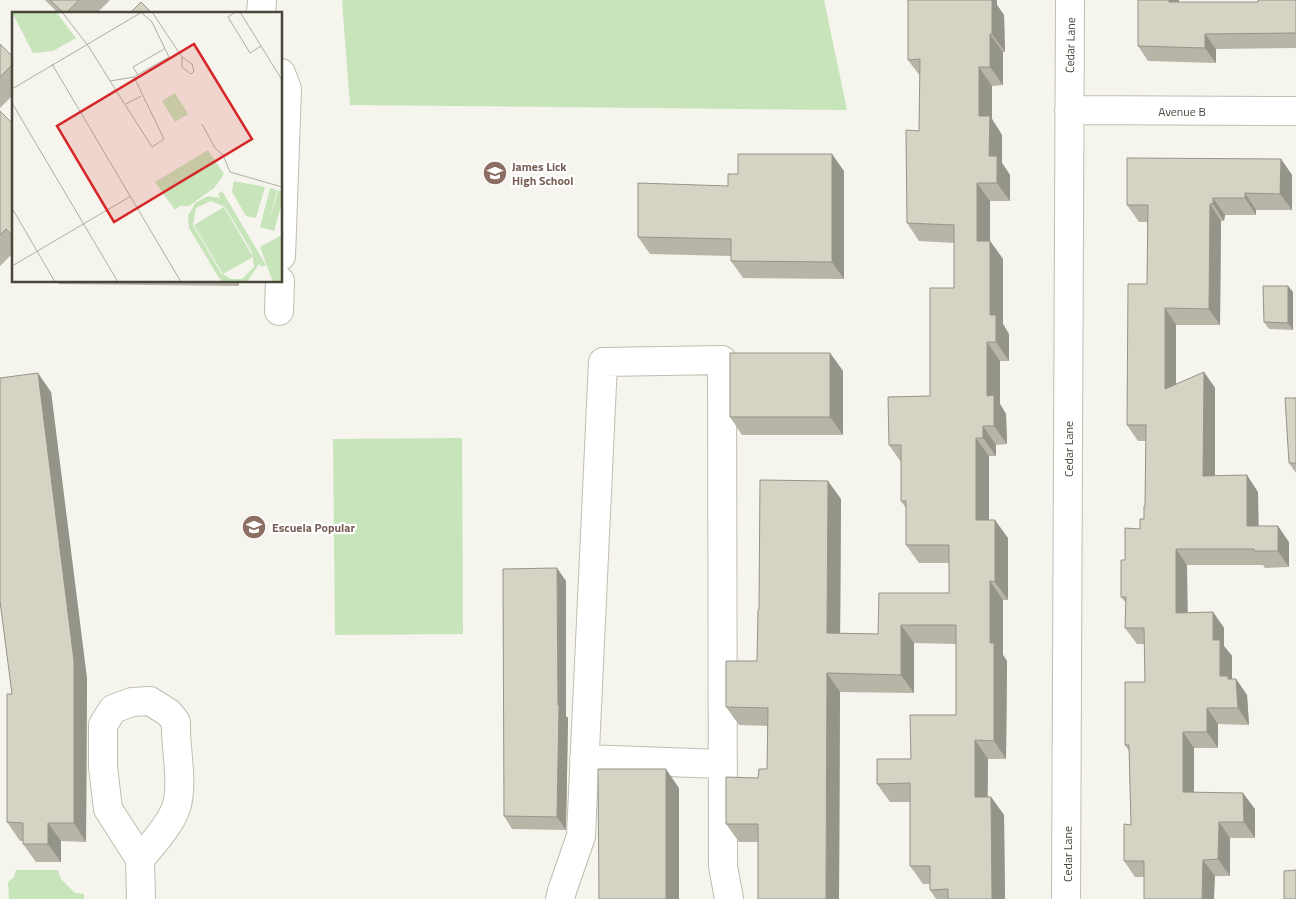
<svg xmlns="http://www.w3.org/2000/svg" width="1296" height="899" viewBox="0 0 1296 899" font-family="'Titillium Web',sans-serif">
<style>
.green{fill:#c7e4ba}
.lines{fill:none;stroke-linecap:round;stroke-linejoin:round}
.minor-casing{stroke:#c0beb0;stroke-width:30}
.minor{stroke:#fff;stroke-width:28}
.wall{fill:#b7b5a8}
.shaded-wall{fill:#959488}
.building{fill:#d5d3c3;stroke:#959488}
.labels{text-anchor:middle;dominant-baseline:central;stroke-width:4.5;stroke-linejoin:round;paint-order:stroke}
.street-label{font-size:12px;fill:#49473b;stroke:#fff}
.education-label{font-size:12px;font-weight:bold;fill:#785e54;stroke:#fff;text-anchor:start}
.inset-road{fill:none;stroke:#b0afa6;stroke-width:1}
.view{fill:#d62828;fill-opacity:0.15;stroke:#d62828;stroke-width:2.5}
.inset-edge{fill:none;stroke:#49473b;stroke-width:2.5}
</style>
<rect width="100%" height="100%" fill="#f5f4ed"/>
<path class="green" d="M 342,0 L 824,0 L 847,110 L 350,105 Z
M 462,438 L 463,634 L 335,635 L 333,439 Z
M 16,870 L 58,870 L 61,879 L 75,893 L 84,894 L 84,899 L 9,899 L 8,882 L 14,877 Z"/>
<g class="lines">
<g class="minor-casing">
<path id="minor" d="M 261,14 L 262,0
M 281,73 L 287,89 L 281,256
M 1069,110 L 1296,111
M 279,311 L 280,281
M 584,759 L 722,764
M 140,859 C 152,845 170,825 176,808 C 184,783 175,749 176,722 L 169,713 L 150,701 L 132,702 L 113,709 L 103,725 L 103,767 L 108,809 L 140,859 L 141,899
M 560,899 L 562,891 L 581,836 L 603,362 L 722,360 L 723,866 L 729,899
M 1066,899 L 1070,0"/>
</g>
<use href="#minor" class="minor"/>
</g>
<path class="wall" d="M 45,0 L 110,0 L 96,14 L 59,14 Z
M 907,0 L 997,0 L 997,5 L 1004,15 L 1005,52 L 1003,52 L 1003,85 L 992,86 L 992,119 L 1002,135 L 1002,163 L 1010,175 L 1010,201 L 990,201 L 990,241 L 1003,259 L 1003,324 L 1009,334 L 1009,361 L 1000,361 L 1000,404 L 1006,414 L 1007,444 L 996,445 L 996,456 L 989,456 L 989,520 L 1008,538 L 1008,600 L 1003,600 L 1003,655 L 1007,661 L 1006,759 L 988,759 L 988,797 L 991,797 L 1004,815 L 1005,899 L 936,899 L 930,890 L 930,884 L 923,884 L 910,866 L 910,802 L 890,802 L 877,784 L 911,759 L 956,715 L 956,644 L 914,643 L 914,693 L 840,692 L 839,899 L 758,899 L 758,842 L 739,842 L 726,824 L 758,778 L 767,769 L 768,726 L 739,725 L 726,707 L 757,661 L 759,609 L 841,499 L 840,633 L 878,634 L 949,593 L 949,563 L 919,563 L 906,545 L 906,508 L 901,501 L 901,462 L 889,445 L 930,396 L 954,288 L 954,243 L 919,241 L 907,223 L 919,131 L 920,76 L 908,60 L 908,1 Z
M 1296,0 L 1296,48 L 1216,49 L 1216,63 L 1148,61 L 1138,46 L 1179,2 L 1258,2 Z
M 0,44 L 14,58 L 14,94 L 0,108 Z
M 0,111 L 14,125 L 14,252 L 0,266 Z
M 1281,159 L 1292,175 L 1292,210 L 1256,210 L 1256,215 L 1225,215 L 1224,221 L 1221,221 L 1220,325 L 1176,325 L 1176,384 L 1204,372 L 1215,388 L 1215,476 L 1258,492 L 1258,526 L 1289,542 L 1289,567 L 1265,568 L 1263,565 L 1187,565 L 1187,613 L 1213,612 L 1224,628 L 1224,646 L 1232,656 L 1232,679 L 1236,679 L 1247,695 L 1249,725 L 1218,724 L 1218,748 L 1194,748 L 1194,792 L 1255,809 L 1255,838 L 1230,838 L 1230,876 L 1135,877 L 1124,861 L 1131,825 L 1129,751 L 1125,745 L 1145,682 L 1144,644 L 1137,644 L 1125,628 L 1126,603 L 1121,597 L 1125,560 L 1144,519 L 1145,506 L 1146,441 L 1138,441 L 1127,425 L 1147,284 L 1147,222 L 1139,222 L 1127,205 Z
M 844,171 L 844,279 L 743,278 L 731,261 L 731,256 L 650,254 L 638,237 L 728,186 L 738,174 Z
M 56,281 L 239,281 L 239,286 L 59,284 Z
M 1288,286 L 1293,292 L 1293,330 L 1269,329 L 1264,322 Z
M 830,353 L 843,371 L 843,435 L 742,435 L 730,417 Z
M 51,392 L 87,679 L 86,842 L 61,841 L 61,862 L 36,862 L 23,844 L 23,841 L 20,841 L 7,822 L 12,694 Z
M 1296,398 L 1296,473 L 1289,463 Z
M 566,581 L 566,716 L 568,718 L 566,830 L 512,829 L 504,816 Z"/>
<path class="shaded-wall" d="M 987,0 L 997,0 L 997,5 L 1004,15 L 1005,52 L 992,34 Z
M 1169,0 L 1179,0 L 1179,17 L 1169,2 Z
M 990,34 L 1003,52 L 1003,85 L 990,67 Z
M 1205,34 L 1216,49 L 1216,63 L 1205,48 Z
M 979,67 L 992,86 L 992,119 L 1002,135 L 1002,163 L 1010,175 L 1010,201 L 997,183 L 989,156 L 979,116 Z
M 832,154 L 844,171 L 844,279 L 832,262 Z
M 1281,159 L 1292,175 L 1292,210 L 1280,194 Z
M 977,183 L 990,201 L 990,241 L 1003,259 L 1003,324 L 1009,334 L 1009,361 L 996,342 L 990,315 L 977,241 Z
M 1245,193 L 1256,210 L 1256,215 L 1245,198 Z
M 1213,198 L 1225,215 L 1224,221 L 1213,204 Z
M 1210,204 L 1221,221 L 1220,325 L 1209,309 Z
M 1288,286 L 1293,292 L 1293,330 L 1288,323 Z
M 1165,308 L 1176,325 L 1176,405 L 1165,389 Z
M 987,342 L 1000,361 L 1000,404 L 1006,414 L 1007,444 L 994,426 L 987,396 Z
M 830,353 L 843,371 L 843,435 L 830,417 Z
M 1204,372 L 1215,388 L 1215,492 L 1203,476 Z
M 38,373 L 51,392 L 87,679 L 86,842 L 74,823 Z
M 983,426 L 996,445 L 996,456 L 983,438 Z
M 976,438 L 989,456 L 989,538 L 976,520 Z
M 1247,475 L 1258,492 L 1259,542 L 1247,526 Z
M 828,481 L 841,499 L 840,651 L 827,633 Z
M 995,520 L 1008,538 L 1008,600 L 995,582 Z
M 1278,526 L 1289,542 L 1289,567 L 1278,551 Z
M 1176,549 L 1187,565 L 1188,629 L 1176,613 Z
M 557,568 L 566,581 L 566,716 L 568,718 L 566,830 L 557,817 L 558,705 Z
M 990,581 L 1003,600 L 1003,655 L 1007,661 L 1006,759 L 994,741 L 990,643 Z
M 1213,612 L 1224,628 L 1224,646 L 1232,656 L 1232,681 L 1236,679 L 1247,695 L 1249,725 L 1238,708 L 1220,676 L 1213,640 Z
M 901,625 L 914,643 L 914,693 L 901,675 Z
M 827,673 L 840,692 L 839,899 L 826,899 Z
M 1207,708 L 1218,724 L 1218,748 L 1207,732 Z
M 1183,732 L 1194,748 L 1194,809 L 1183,792 Z
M 975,740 L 988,759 L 987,816 L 975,797 Z
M 666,769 L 679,788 L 679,899 L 666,899 Z
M 1243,793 L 1255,809 L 1255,838 L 1244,822 Z
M 991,797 L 1004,815 L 1005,899 L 992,899 Z
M 1219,822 L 1230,838 L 1230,876 L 1218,859 Z
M 48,823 L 61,841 L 61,862 L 48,844 Z
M 1203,860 L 1215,876 L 1214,899 L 1202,899 Z"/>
<path class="building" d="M 50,0 L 79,0 L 65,14 Z
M 908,0 L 992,0 L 992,34 L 990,34 L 990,67 L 979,67 L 979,116 L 990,116 L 989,156 L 997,156 L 997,183 L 977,183 L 977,241 L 990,241 L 990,315 L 996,315 L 996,342 L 987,342 L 987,396 L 994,395 L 994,426 L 983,426 L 983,438 L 976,438 L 976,520 L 995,520 L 995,582 L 990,581 L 990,643 L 994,643 L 994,741 L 975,740 L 975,797 L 991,797 L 992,899 L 948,899 L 948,889 L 930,890 L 930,866 L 910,866 L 910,783 L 877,784 L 877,759 L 911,759 L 910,715 L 956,715 L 956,625 L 901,625 L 901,675 L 827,673 L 826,899 L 758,899 L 758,824 L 726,824 L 726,777 L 758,778 L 759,769 L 767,769 L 768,708 L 726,707 L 726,661 L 757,661 L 758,610 L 759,609 L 760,480 L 828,481 L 827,633 L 878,634 L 879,593 L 949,593 L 949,545 L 906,545 L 906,501 L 901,501 L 901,445 L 889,445 L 888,397 L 930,396 L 930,288 L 954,288 L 954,225 L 907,223 L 906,130 L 919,131 L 920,59 L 908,60 Z
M 1138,0 L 1169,0 L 1169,2 L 1258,2 L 1258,0 L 1296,0 L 1296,33 L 1205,34 L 1205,48 L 1138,46 Z
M 141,2 L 153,14 L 129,14 Z
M 0,44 L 14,58 L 14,63 L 0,77 Z
M 0,111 L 14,125 L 14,237 L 6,229 L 0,235 Z
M 738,154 L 832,154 L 832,262 L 731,261 L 731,239 L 638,237 L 638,183 L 728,186 L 728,174 L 738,174 Z
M 1127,158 L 1281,159 L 1280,194 L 1245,193 L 1245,198 L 1213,198 L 1213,204 L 1210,204 L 1209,309 L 1165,308 L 1165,389 L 1204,372 L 1203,476 L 1247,475 L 1247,526 L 1278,526 L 1278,551 L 1254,551 L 1254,549 L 1176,549 L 1176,613 L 1213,612 L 1213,640 L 1220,640 L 1220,676 L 1228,676 L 1228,679 L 1236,679 L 1238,708 L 1207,708 L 1207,732 L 1183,732 L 1183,792 L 1243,793 L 1244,822 L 1219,822 L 1218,859 L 1203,860 L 1202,899 L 1144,899 L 1144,861 L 1124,861 L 1124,824 L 1131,825 L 1129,745 L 1125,745 L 1125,682 L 1145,682 L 1144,628 L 1125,628 L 1126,597 L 1121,597 L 1121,560 L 1125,560 L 1125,528 L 1140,529 L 1140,519 L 1144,519 L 1144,506 L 1145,506 L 1146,425 L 1127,425 L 1128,284 L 1147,284 L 1148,205 L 1127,205 Z
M 1263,286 L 1288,286 L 1288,323 L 1264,322 Z
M 730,353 L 830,353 L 830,417 L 730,417 Z
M 38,373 L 74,661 L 74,823 L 48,823 L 48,844 L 23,844 L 23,823 L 7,822 L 7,694 L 12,694 L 0,601 L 0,378 Z
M 1285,398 L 1296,398 L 1296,463 L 1289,463 Z
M 557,568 L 558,705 L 559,705 L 557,817 L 504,816 L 503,569 Z
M 598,769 L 666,769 L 666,899 L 599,899 Z
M 1296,870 L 1296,899 L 1284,899 L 1284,871 Z"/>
<defs>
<g id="school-disc" transform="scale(1.25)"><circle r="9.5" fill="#8d6e63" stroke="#fff"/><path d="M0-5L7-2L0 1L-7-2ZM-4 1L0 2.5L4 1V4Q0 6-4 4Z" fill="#fff"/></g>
</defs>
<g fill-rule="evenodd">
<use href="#school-disc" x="495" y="173"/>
<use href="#school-disc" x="254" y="527"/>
</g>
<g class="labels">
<g class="street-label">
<text transform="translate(1070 45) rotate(-89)">Cedar Lane</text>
<text x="1182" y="111">Avenue B</text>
<text transform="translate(1068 449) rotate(-90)">Cedar Lane</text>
<text transform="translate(1067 854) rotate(-90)">Cedar Lane</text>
</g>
<g class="education-label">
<text x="512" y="166">James Lick<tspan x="512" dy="14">High School</tspan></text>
<text x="272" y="527">Escuela Popular</text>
</g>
</g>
<g transform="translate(12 12)">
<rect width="270" height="270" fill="#f5f4ed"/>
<path d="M 0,0 L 44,0 L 64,26 L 41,39 L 21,41 ZM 163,81 L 176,102 L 163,110 L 150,89 ZM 196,138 L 212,162 L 202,176 L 177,194 L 168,194 L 163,198 L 143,170 ZM 222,169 L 253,175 L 244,206 L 234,204 L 220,180 ZM 258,176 L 265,178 L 255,217 L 248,215 ZM 266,178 L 270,180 L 270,191 L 262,219 L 255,217 ZM 210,179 L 254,253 L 250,255 L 247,252 L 235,270 L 212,270 L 207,266 L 177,216 L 176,204 L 183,191 L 196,184 L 208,186 L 206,182 ZM 199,189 L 213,195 L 240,240 L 242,255 L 230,267 L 219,267 L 209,261 L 181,213 L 184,196 ZM 212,195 L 241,245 L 211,262 L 182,213 ZM 270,223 L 270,270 L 261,270 L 248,235 Z" fill="#c7e4ba" fill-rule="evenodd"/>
<path class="inset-road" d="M 50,0 L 77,35 L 98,69 L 122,65 L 157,45 L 140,10 L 130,1M 140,0 L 170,45 L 180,52 L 182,59 L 179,62 L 170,55 L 170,45M 223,0 L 216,5 L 238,41 L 249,34M 228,0 L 270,68M 40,52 L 169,270M 126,63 L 121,55 L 152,37M 98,69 L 140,135 L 152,127 L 122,65M 0,77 L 130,0M 0,91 L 106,270M 114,92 L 129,84M 190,112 L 203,136 L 211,143 L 218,160 L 270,175M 0,196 L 43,270M 0,254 L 119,184"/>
<path class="view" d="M 182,32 L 240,127 L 102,210 L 45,114 Z"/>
<rect width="270" height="270" class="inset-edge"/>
</g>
</svg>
